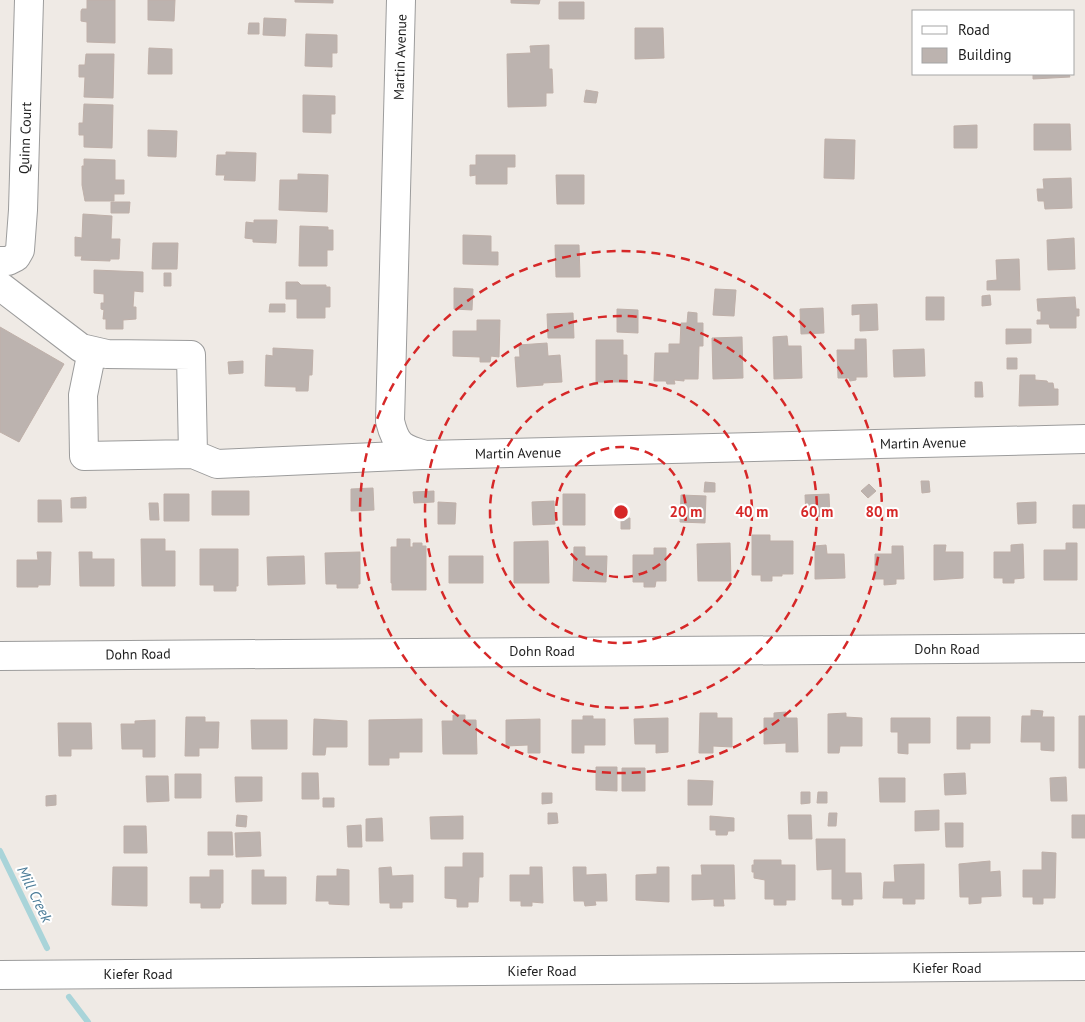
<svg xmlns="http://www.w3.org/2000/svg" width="1085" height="1022" viewBox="0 0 1085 1022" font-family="'PT Sans',sans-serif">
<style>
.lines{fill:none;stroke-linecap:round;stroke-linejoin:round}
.stream{stroke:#a9d4d9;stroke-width:6}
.building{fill:#bcb3af;stroke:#bfb0a9}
.minor-casing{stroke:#9c9c9c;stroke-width:30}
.minor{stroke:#fff;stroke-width:28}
.ring{fill:none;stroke:#d62828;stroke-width:2.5;stroke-dasharray:9 6}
.labels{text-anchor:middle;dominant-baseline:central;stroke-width:4;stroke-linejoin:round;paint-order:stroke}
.street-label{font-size:14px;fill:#1f1f1f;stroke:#fff}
.water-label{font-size:15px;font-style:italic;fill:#4c7c98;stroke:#fff}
.centre{fill:#d62828;stroke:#fff;stroke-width:2.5}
.ring-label{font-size:15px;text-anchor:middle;font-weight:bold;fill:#d62828;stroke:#fff;stroke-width:4;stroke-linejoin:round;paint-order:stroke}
</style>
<rect width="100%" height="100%" fill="#efeae5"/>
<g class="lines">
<path class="stream" d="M 0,851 L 47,948
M 69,997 L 88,1022"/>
</g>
<path class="building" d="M 87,0 L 115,0 L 115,43 L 87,42 L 87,22 L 81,21 L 81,11 L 82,9 L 87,9 Z
M 148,0 L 175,0 L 174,21 L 148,20 Z
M 295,0 L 333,0 L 333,3 L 295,2 Z
M 511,0 L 540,0 L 539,4 L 511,3 Z
M 559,2 L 584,2 L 584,19 L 559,19 Z
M 264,18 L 286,19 L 285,36 L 263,35 Z
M 249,23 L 259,23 L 259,34 L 248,34 Z
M 635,28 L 663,28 L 664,58 L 635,59 Z
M 306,34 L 337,35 L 337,53 L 332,53 L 332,67 L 305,66 Z
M 549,45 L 549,69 L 552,69 L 553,93 L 546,93 L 546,106 L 508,107 L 507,54 L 531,53 L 530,46 Z
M 149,48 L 172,49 L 172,74 L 148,74 Z
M 86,54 L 114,54 L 113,98 L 84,97 L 85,77 L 79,77 L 79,65 L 85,65 Z
M 1033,74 L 1069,74 L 1070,77 L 1033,79 Z
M 586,90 L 598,92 L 596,103 L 584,102 Z
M 303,95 L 335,96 L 335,114 L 331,114 L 331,133 L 303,132 Z
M 84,104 L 113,105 L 112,148 L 84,147 L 84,135 L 79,135 L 79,123 L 83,123 Z
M 1034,124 L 1070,124 L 1071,150 L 1034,150 Z
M 977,125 L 977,148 L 954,148 L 954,126 Z
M 148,130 L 177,131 L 176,157 L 148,156 Z
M 825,139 L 855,140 L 854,179 L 824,178 Z
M 226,152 L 256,153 L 255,181 L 224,180 L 225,175 L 216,175 L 217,155 L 226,155 Z
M 476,155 L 515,155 L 515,167 L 507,167 L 507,184 L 476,184 L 476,175 L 470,176 L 470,165 L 476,165 Z
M 84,159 L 115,160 L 115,180 L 124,180 L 124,194 L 114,194 L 114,201 L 85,201 L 82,185 L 82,166 L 84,166 Z
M 298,174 L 328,175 L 327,212 L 279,210 L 280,180 L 298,180 Z
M 556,175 L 584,175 L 584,204 L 557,204 Z
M 1071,178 L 1072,208 L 1045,209 L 1044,201 L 1038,201 L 1037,189 L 1044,189 L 1043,179 Z
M 111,202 L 130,202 L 129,213 L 111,213 Z
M 83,214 L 112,216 L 111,239 L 120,239 L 119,259 L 110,259 L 110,261 L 81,260 L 82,256 L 75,256 L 75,237 L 82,238 Z
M 254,220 L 277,220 L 276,243 L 253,242 L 253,239 L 245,238 L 246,222 L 254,223 Z
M 300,226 L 328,227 L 328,230 L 333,230 L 333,250 L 327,250 L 327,266 L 299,266 Z
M 463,235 L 491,236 L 491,252 L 498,252 L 498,265 L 463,264 Z
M 1074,238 L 1075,269 L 1048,270 L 1047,240 Z
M 153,243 L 178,243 L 177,269 L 152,269 Z
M 555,245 L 579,245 L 580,277 L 556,277 Z
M 1019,259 L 1020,290 L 987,290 L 987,281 L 997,280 L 996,260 Z
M 94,270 L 143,272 L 143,292 L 134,291 L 133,307 L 136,307 L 136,319 L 123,320 L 123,329 L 106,329 L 106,319 L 103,319 L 104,310 L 101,309 L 101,303 L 104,303 L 104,294 L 94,293 Z
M 164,273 L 171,273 L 171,286 L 164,286 Z
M 286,282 L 298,282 L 301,285 L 326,285 L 326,287 L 330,287 L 330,307 L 325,307 L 325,318 L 297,318 L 297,299 L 286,299 Z
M 454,288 L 473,289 L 472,310 L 454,309 Z
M 715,289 L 736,290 L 734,316 L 713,315 Z
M 990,295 L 991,305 L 982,306 L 982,296 Z
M 926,297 L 944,297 L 944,320 L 926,320 Z
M 1075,297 L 1076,309 L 1079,309 L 1079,316 L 1076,316 L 1076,328 L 1050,328 L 1049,324 L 1037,324 L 1037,320 L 1041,320 L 1041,311 L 1038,311 L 1037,299 Z
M 270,304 L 285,304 L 285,312 L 269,312 Z
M 877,304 L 878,330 L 860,331 L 860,314 L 852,315 L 852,305 Z
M 823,308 L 824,333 L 801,334 L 800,309 Z
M 617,309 L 638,310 L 638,333 L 617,332 Z
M 688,312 L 697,313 L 697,323 L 703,323 L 703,346 L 699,346 L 698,379 L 684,379 L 684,381 L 674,380 L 675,384 L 667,384 L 666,381 L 654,381 L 655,353 L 669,353 L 669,344 L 680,344 L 681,323 L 687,323 Z
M 573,313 L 574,338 L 548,338 L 547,314 Z
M 477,320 L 500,320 L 499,357 L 491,356 L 490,362 L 480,362 L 480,357 L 453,356 L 453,331 L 477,331 Z
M 0,327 L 64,364 L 19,442 L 0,432 Z
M 1006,329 L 1031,329 L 1031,343 L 1006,344 Z
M 787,336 L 788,346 L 801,346 L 802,378 L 774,379 L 773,337 Z
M 742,337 L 743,378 L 713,379 L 712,338 Z
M 855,339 L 866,339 L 867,377 L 856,377 L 856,380 L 850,381 L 849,378 L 838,378 L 837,350 L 855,350 Z
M 596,340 L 623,340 L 623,355 L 627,355 L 627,382 L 596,382 Z
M 547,343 L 548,356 L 560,355 L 562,382 L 543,383 L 543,385 L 517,387 L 515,357 L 520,357 L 519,345 Z
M 273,348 L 313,350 L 312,375 L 309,375 L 308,391 L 296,391 L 296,387 L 265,386 L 266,355 L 273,356 Z
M 924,349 L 925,376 L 894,377 L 893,350 Z
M 1007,358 L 1017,358 L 1017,369 L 1007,369 Z
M 243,361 L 243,373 L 229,374 L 228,362 Z
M 1020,375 L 1035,375 L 1035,380 L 1047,381 L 1048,383 L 1053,383 L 1054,389 L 1058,389 L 1058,405 L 1019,406 Z
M 975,382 L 982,382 L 983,397 L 975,397 Z
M 921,481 L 929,481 L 930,492 L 922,493 Z
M 705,482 L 715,483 L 715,492 L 704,492 Z
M 869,484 L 876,491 L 868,498 L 861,491 Z
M 373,488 L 374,510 L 351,511 L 351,489 Z
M 212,491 L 249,491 L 249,515 L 212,515 Z
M 434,491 L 434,502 L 414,503 L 413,492 Z
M 164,494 L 189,494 L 189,521 L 164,521 Z
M 563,494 L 585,494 L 585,525 L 563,525 Z
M 829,494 L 830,516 L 806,517 L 805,495 Z
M 681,495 L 706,496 L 705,523 L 680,522 Z
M 86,497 L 86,508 L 71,508 L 71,498 Z
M 38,500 L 61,500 L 62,522 L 38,522 Z
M 554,501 L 555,524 L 533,525 L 532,502 Z
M 438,502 L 456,503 L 455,524 L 438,524 Z
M 1036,502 L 1036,523 L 1018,524 L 1017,503 Z
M 149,503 L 158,503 L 159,520 L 150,520 Z
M 1073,505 L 1085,505 L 1085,528 L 1073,528 Z
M 630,518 L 630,529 L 621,529 L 621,519 Z
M 752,535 L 770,535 L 770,541 L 793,541 L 793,574 L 782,574 L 782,576 L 772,576 L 772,581 L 761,581 L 761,575 L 752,575 Z
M 141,539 L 165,539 L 165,551 L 175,551 L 175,586 L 142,586 Z
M 397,539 L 410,539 L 410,547 L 413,547 L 413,543 L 422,543 L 422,546 L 426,546 L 426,590 L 392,590 L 392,583 L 391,583 L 391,547 L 397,547 Z
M 548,541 L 549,583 L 514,583 L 514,542 Z
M 730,543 L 731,581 L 698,581 L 697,544 Z
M 1066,543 L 1077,543 L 1077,580 L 1044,580 L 1044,550 L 1066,550 Z
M 1023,544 L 1024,578 L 1014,579 L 1014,583 L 1003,583 L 1003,578 L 994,578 L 994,552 L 1011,552 L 1011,545 Z
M 826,545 L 827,554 L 844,554 L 845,578 L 815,579 L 815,546 Z
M 934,545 L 946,545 L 945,552 L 963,552 L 963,578 L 934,580 Z
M 892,546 L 903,546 L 904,579 L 896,579 L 896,584 L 884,585 L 884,579 L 875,579 L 875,554 L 892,554 Z
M 574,547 L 585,547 L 585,556 L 607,556 L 606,582 L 573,581 Z
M 654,548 L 666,548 L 666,581 L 656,581 L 655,587 L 644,587 L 644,582 L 633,582 L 633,555 L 654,555 Z
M 200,549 L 238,549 L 238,586 L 236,586 L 236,591 L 214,591 L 214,585 L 200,585 Z
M 37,552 L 51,552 L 50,585 L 38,585 L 38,587 L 17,587 L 17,560 L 38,560 Z
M 79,552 L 92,552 L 92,559 L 114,559 L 114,586 L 80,586 Z
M 360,552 L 360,584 L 358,584 L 358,588 L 337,588 L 337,584 L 326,584 L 325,553 Z
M 304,556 L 305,584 L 268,585 L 267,557 Z
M 449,556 L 483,556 L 483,583 L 449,583 Z
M 1031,710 L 1043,711 L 1042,717 L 1054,717 L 1054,751 L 1041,750 L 1041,742 L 1021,742 L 1022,716 L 1031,716 Z
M 786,712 L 786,718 L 797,718 L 798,752 L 786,752 L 786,743 L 764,744 L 764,718 L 774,718 L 774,713 Z
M 700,713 L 717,713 L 717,718 L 732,718 L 732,747 L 713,746 L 713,753 L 699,753 Z
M 846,713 L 846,717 L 862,718 L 862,746 L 840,746 L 839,753 L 828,753 L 828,714 Z
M 453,715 L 465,715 L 465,720 L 476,720 L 477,754 L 443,754 L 442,721 L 453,721 Z
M 583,716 L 593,716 L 593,719 L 605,719 L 605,745 L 584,745 L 584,753 L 572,753 L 572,720 L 583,720 Z
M 1079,716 L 1085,716 L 1085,768 L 1079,768 Z
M 186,717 L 205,717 L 205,722 L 219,722 L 218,748 L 199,748 L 199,756 L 185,756 Z
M 957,717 L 990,717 L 990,743 L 970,743 L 970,749 L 957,749 Z
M 668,718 L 668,752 L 656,753 L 656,744 L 635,744 L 634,719 Z
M 891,718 L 930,718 L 930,743 L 908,743 L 908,754 L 898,753 L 898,732 L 891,732 Z
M 314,719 L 347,721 L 347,747 L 326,747 L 325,755 L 313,755 Z
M 422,719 L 422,752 L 399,752 L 399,758 L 389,758 L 389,765 L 369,765 L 369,720 Z
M 540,719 L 540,753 L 528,753 L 528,745 L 506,746 L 506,720 Z
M 155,720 L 155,757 L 143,757 L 143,749 L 122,749 L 121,724 L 135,724 L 135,721 Z
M 251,720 L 287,720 L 287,749 L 252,749 Z
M 58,723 L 91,723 L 92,749 L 71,749 L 71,756 L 59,756 Z
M 596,767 L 617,767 L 617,791 L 596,790 Z
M 622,768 L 645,768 L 645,791 L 622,791 Z
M 302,773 L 318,773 L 319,799 L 302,799 Z
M 965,773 L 966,794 L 945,795 L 944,774 Z
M 175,774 L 201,774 L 201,798 L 175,798 Z
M 146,776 L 168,776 L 169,801 L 147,802 Z
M 235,777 L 262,777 L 262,801 L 236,802 Z
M 1066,777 L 1067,801 L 1051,801 L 1050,778 Z
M 879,778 L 905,778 L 905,802 L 880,802 Z
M 688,780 L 713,781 L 712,805 L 688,805 Z
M 801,792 L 810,792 L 810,803 L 801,804 Z
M 818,792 L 827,792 L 827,803 L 817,803 Z
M 542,793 L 552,793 L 552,803 L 542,804 Z
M 56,795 L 56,805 L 46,806 L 46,796 Z
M 323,798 L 334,798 L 334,807 L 323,807 Z
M 939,810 L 939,830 L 915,831 L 915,811 Z
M 548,813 L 557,813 L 558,823 L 548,824 Z
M 829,813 L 837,813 L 836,826 L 828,826 Z
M 237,815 L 247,816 L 246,827 L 236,826 Z
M 788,815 L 811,815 L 812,839 L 789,839 Z
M 1072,815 L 1085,815 L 1085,838 L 1072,838 Z
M 463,816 L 463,839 L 431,839 L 430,817 Z
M 710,816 L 734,818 L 734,831 L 728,831 L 727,835 L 716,835 L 716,830 L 710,830 Z
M 382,818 L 383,841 L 366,841 L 366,819 Z
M 945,823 L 963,823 L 963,847 L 946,847 Z
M 361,825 L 362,847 L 348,847 L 347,826 Z
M 124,826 L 146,826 L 147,853 L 124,853 Z
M 208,832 L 232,832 L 233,855 L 208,855 Z
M 260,832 L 261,856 L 236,857 L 235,833 Z
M 816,839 L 845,839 L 845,873 L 861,873 L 862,899 L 853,899 L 853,905 L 842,905 L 842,899 L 832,899 L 832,869 L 817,870 Z
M 1042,852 L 1056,853 L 1055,898 L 1043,898 L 1043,904 L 1033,904 L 1033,897 L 1023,897 L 1023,870 L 1042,870 Z
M 463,853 L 483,853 L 483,877 L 479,877 L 478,902 L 468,902 L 468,907 L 457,907 L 457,899 L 445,898 L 445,867 L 463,867 Z
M 754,860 L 781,860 L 781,865 L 795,865 L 795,900 L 786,900 L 786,905 L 774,905 L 774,899 L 765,899 L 765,880 L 754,878 L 754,872 L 752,872 L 752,865 L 754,865 Z
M 990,861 L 990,872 L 1000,871 L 1001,896 L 981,897 L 981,903 L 969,904 L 969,897 L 960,897 L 959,864 Z
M 924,864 L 924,899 L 915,899 L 915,904 L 903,904 L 903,898 L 883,898 L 884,882 L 895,882 L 894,865 Z
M 701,865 L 734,865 L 735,899 L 723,899 L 724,906 L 714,906 L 714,899 L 692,900 L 692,875 L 702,875 Z
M 113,867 L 147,867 L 147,906 L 112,905 Z
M 391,867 L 392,876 L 413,875 L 413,902 L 402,902 L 402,908 L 390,908 L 390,903 L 380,903 L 379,868 Z
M 530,867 L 542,867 L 543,903 L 532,902 L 532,906 L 521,906 L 521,901 L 510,901 L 510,875 L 530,875 Z
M 573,867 L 586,867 L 586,875 L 606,874 L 607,901 L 595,901 L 596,905 L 585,906 L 584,901 L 574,901 Z
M 657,867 L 669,867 L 669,902 L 636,900 L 636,875 L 657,874 Z
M 337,869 L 349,870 L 349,905 L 329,904 L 329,901 L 316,901 L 317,876 L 337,876 Z
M 210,870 L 223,870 L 223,903 L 221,903 L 220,908 L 201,908 L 201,903 L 190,903 L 190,877 L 210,877 Z
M 252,870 L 264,870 L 264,877 L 286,877 L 286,904 L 252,904 Z"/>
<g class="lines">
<g class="minor-casing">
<path id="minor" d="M 401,0 L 390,421 C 396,446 402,448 425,455 L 1085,439
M 0,261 L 8,261 L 16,257 L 20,250 L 23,210 L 29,0
M 0,286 L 81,348 L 107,354 L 191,355 L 193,454 L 84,456 L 83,395 L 92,351
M 193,454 L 217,464 L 422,455
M 0,656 L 1085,648
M 0,975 L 1085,966"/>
</g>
<use href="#minor" class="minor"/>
</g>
<g class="ring">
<circle cx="621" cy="512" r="65"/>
<circle cx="621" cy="512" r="131"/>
<circle cx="621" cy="512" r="196"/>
<circle cx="621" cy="512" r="261"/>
</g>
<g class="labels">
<g class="street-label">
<text transform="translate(400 57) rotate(-88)">Martin Avenue</text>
<text transform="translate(25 138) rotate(-88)">Quinn Court</text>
<text transform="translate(923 443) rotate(-1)">Martin Avenue</text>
<text transform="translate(518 453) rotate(-1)">Martin Avenue</text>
<text x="947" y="649">Dohn Road</text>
<text x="542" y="651">Dohn Road</text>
<text transform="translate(138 654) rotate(-1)">Dohn Road</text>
<text x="947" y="968">Kiefer Road</text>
<text x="542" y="971">Kiefer Road</text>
<text x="138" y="974">Kiefer Road</text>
</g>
<g class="water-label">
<text transform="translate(35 894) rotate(64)">Mill Creek</text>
</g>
</g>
<circle cx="621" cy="512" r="8" class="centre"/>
<g class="ring-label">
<text x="686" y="517">20 m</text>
<text x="752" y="517">40 m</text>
<text x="817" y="517">60 m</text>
<text x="882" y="517">80 m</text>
</g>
<rect x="912" y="10" width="162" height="65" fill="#ffffff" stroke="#a5a5a5"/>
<rect x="922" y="26" width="25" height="8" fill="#ffffff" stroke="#a5a5a5"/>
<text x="958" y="35" font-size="15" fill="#1f1f1f">Road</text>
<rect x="922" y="48" width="25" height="15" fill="#bcb3af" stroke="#a5a5a5"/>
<text x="958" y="60" font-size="15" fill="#1f1f1f">Building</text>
</svg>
